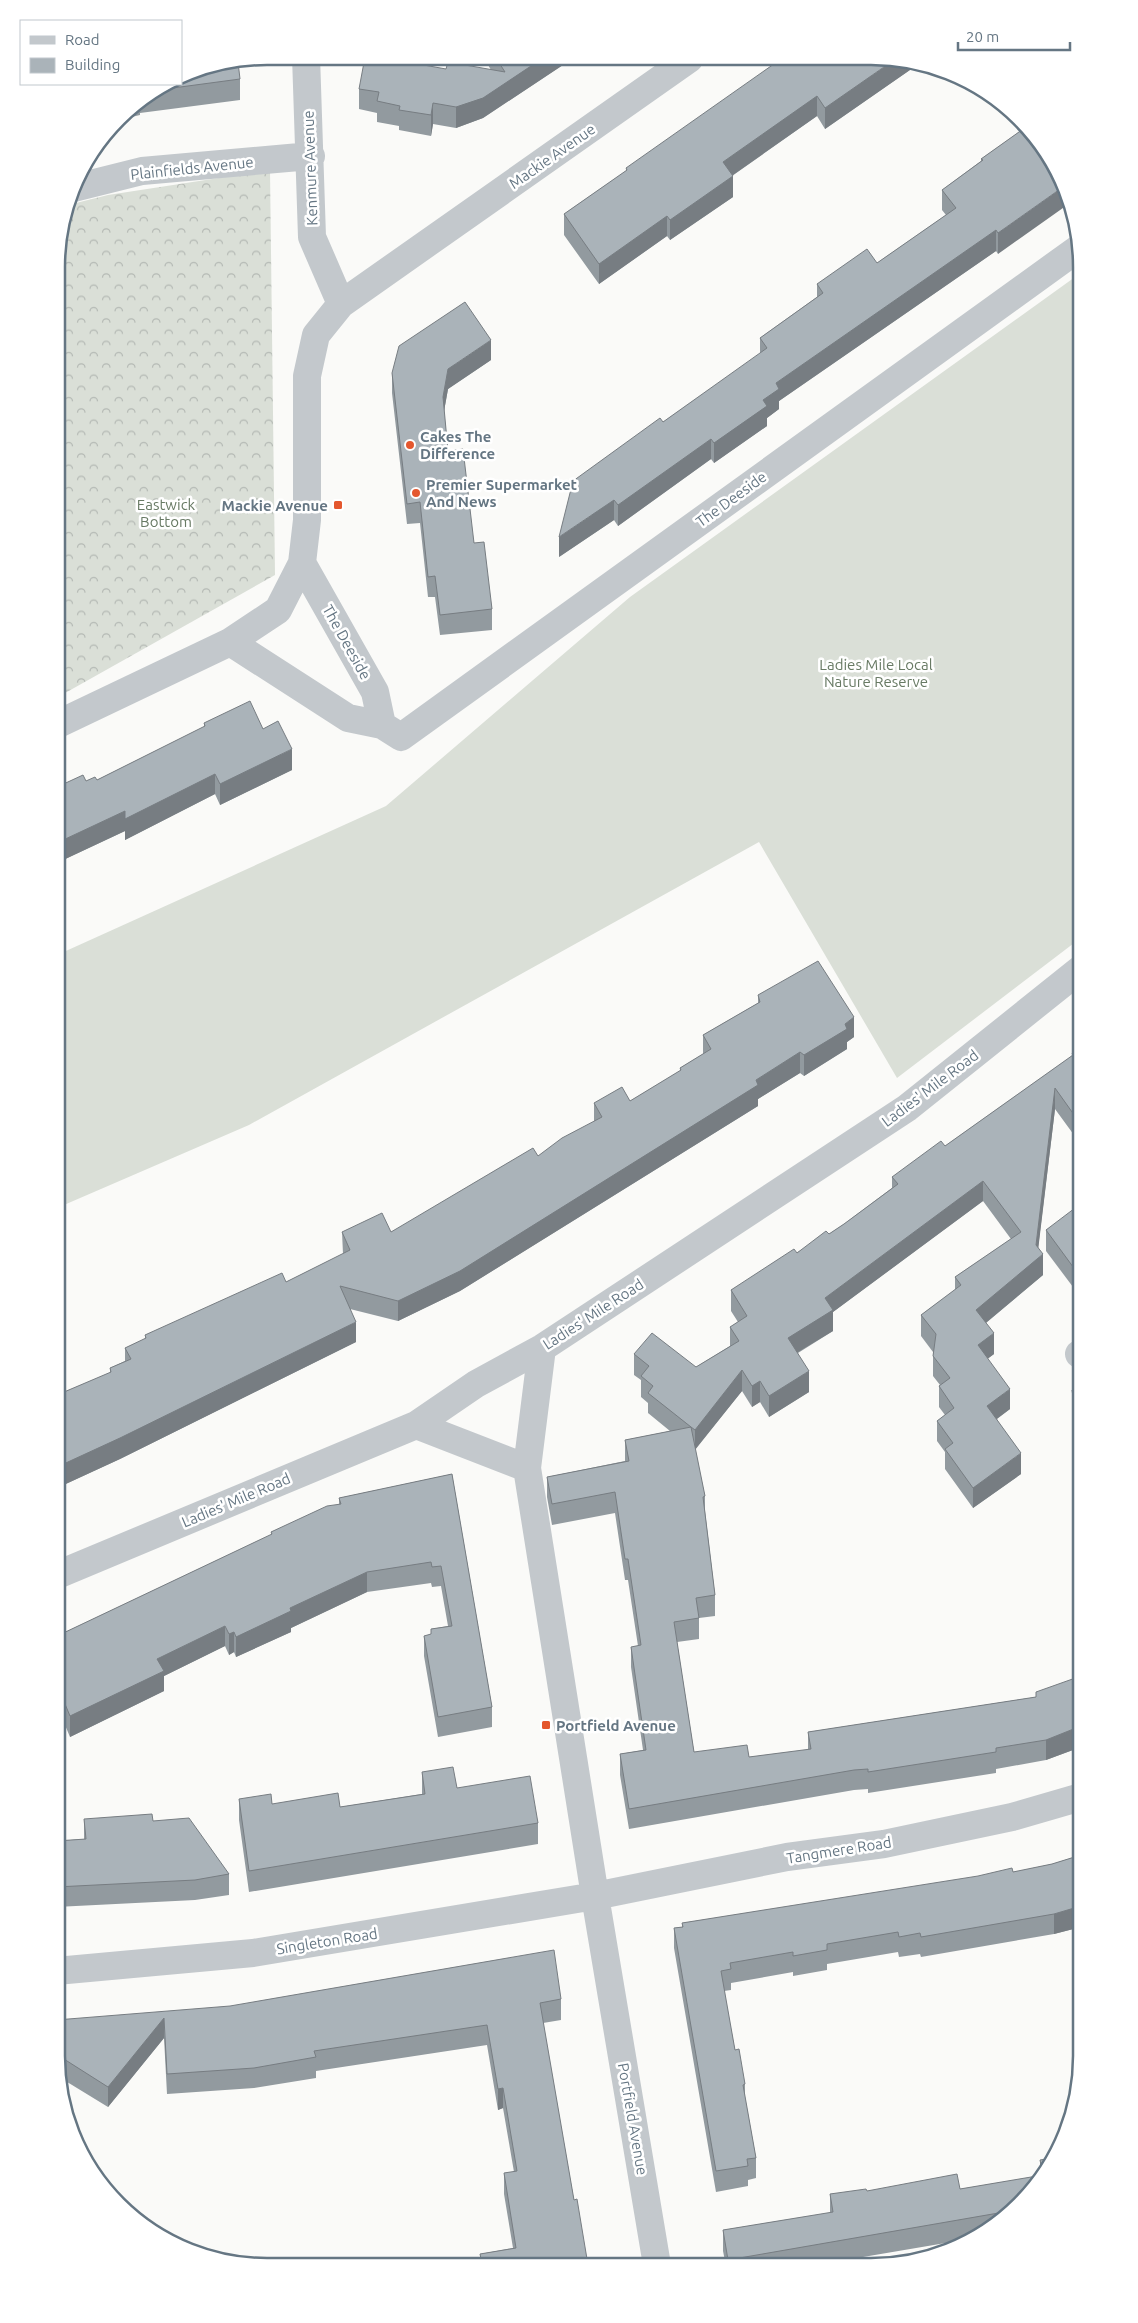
<svg xmlns="http://www.w3.org/2000/svg" width="1138" height="2323" viewBox="0 0 1138 2323" font-family="Ubuntu,sans-serif">
<style>
.grass{fill:#dadfd7}
.forest{fill:url(#forest-crowns)}
.lines{fill:none;stroke-linecap:round;stroke-linejoin:round}
.minor{stroke:#c3c8cc;stroke-width:28}
.wall{fill:#929a9f}
.shaded-wall{fill:#777d82}
.building{fill:#aab3b9;stroke:#777d82}
.poi-dot{fill:#e4572e;stroke:#fff;stroke-width:2}
.labels{text-anchor:middle;dominant-baseline:central;stroke-width:5;stroke-linejoin:round;paint-order:stroke}
.street-label{font-size:15px;fill:#657683;stroke:#fff}
.poi-label{font-size:15px;font-weight:bold;fill:#657683;stroke:#fff;text-anchor:start}
.park-label{font-size:15px;fill:#687a64;stroke:#fff}
.rim{fill:none;stroke:#657683;stroke-width:2.5}
</style>
<defs>
<pattern id="forest-crowns" width="20" height="18" patternUnits="userSpaceOnUse" patternTransform="scale(1.25)"><rect width="20" height="18" fill="#dadfd7"/><path d="M2 6a3 3 0 1 1 6 0M12 15a3 3 0 1 1 6 0" fill="none" stroke="#b4b9b4"/></pattern>
</defs>
<rect width="100%" height="100%" fill="#fafaf8"/>
<path class="grass" d="M 1082,272 L 1082,937 L 897,1078 L 759,842 L 249,1125 L 57,1208 L 57,955 L 386,806 L 630,597 Z"/>
<path class="forest" d="M 270,170 L 275,575 L 58,697 L 58,239 L 68,205 L 108,195 Z"/>
<g class="lines">
<path class="minor" d="M 306,56 L 312,237 L 341,304
M 74,188 L 142,171 L 311,156
M 302,563 L 375,692 L 382,725 L 401,737 L 1079,248
M 230,642 L 348,718 L 382,725
M 58,724 L 230,642 L 278,610 L 302,563 L 307,520 L 307,376 L 316,335 L 341,304 L 689,59
M 542,1348 L 527,1468 L 595,1896 L 657,2265
M 1079,1354 L 1081,1353
M 416,1425 L 527,1468
M 57,1575 L 416,1425 L 476,1384 L 542,1348 L 907,1108 L 1082,968
M 56,1971 L 253,1953 L 595,1896 L 787,1857 L 884,1844 L 1012,1817 L 1081,1797"/>
</g>
<path class="wall" d="M 484,58 L 572,58 L 572,59 L 483,118 L 456,128 L 433,124 L 431,136 L 399,130 L 399,126 L 377,122 L 377,113 L 359,109 L 359,89 L 446,69 L 491,70 Z
M 912,60 L 920,63 L 825,129 L 817,116 L 732,176 L 733,197 L 670,240 L 667,236 L 599,284 L 564,235 L 564,214 L 626,171 L 626,168 Z
M 240,79 L 240,100 L 140,113 L 140,115 L 119,120 L 128,109 L 168,84 Z
M 1026,127 L 998,254 L 996,251 L 779,401 L 779,409 L 767,418 L 767,426 L 714,463 L 711,459 L 618,526 L 614,520 L 559,557 L 663,422 L 760,354 L 760,338 L 817,297 L 817,284 L 877,263 L 946,215 L 942,210 L 942,190 L 981,161 L 981,159 Z
M 491,360 L 448,389 L 444,411 L 448,451 L 474,543 L 492,609 L 492,630 L 440,635 L 435,597 L 428,597 L 420,523 L 407,524 L 392,393 L 392,373 Z
M 204,723 L 263,729 L 292,770 L 220,805 L 215,794 L 125,840 L 125,831 L 61,861 L 59,857 L 57,787 L 97,780 L 204,727 Z
M 758,995 L 854,1037 L 847,1042 L 847,1049 L 804,1076 L 800,1073 L 758,1099 L 758,1106 L 460,1291 L 398,1321 L 350,1309 L 356,1342 L 120,1459 L 57,1488 L 57,1395 L 110,1373 L 110,1368 L 125,1361 L 125,1348 L 145,1339 L 145,1335 L 286,1282 L 343,1254 L 342,1232 L 391,1232 L 538,1156 L 594,1122 L 594,1103 L 630,1101 L 680,1071 L 680,1068 L 703,1054 L 703,1035 L 758,1003 Z
M 1082,1046 L 1082,1146 L 1055,1109 L 1038,1248 L 1043,1275 L 986,1323 L 994,1354 L 987,1359 L 1010,1409 L 997,1419 L 1021,1474 L 973,1508 L 945,1469 L 945,1452 L 937,1441 L 937,1421 L 945,1415 L 939,1407 L 939,1386 L 940,1385 L 933,1376 L 933,1352 L 921,1336 L 921,1315 L 955,1290 L 955,1277 L 1011,1239 L 983,1201 L 833,1312 L 833,1331 L 798,1353 L 809,1392 L 769,1417 L 760,1402 L 752,1407 L 742,1391 L 695,1449 L 705,1496 L 705,1511 L 715,1595 L 715,1616 L 699,1618 L 699,1639 L 677,1642 L 694,1752 L 749,1757 L 808,1750 L 808,1732 L 1036,1697 L 1081,1676 L 1081,1747 L 1046,1760 L 996,1769 L 996,1773 L 868,1793 L 868,1789 L 854,1790 L 629,1829 L 620,1775 L 620,1754 L 643,1750 L 631,1667 L 631,1647 L 638,1646 L 628,1580 L 625,1580 L 615,1513 L 552,1525 L 547,1497 L 547,1477 L 625,1461 L 625,1440 L 670,1431 L 648,1413 L 648,1403 L 641,1397 L 641,1380 L 634,1375 L 634,1354 L 696,1367 L 730,1346 L 730,1327 L 738,1322 L 731,1311 L 731,1290 L 829,1234 L 844,1224 L 892,1188 L 892,1177 L 945,1146 L 1072,1056 L 1072,1053 Z
M 1082,1208 L 1079,1295 L 1046,1251 L 1046,1230 Z
M 1081,1387 L 1081,1469 L 1072,1409 L 1072,1390 Z
M 452,1474 L 492,1707 L 492,1727 L 438,1737 L 424,1656 L 424,1636 L 431,1635 L 431,1629 L 448,1626 L 441,1586 L 432,1587 L 431,1583 L 367,1592 L 291,1628 L 291,1632 L 236,1657 L 234,1652 L 229,1655 L 225,1646 L 164,1676 L 164,1691 L 70,1737 L 65,1725 L 57,1728 L 57,1636 L 271,1535 L 271,1532 L 339,1504 L 339,1498 Z
M 422,1772 L 457,1788 L 538,1823 L 538,1844 L 249,1892 L 239,1820 L 239,1799 L 272,1804 L 340,1807 L 422,1794 Z
M 84,1819 L 153,1821 L 229,1874 L 229,1895 L 195,1900 L 56,1907 L 56,1841 L 84,1839 Z
M 1081,1855 L 1081,1927 L 1054,1934 L 921,1957 L 920,1954 L 899,1957 L 898,1952 L 827,1964 L 827,1970 L 793,1976 L 793,1972 L 731,1983 L 731,1990 L 724,1991 L 735,2050 L 745,2084 L 745,2097 L 756,2158 L 756,2178 L 748,2180 L 748,2186 L 716,2192 L 674,1948 L 674,1928 L 682,1927 L 682,1923 L 1013,1872 L 1052,1864 Z
M 561,1999 L 561,2020 L 543,2023 L 574,2200 L 588,2265 L 480,2264 L 480,2254 L 513,2248 L 504,2194 L 504,2173 L 514,2172 L 503,2108 L 498,2110 L 487,2045 L 316,2071 L 316,2078 L 254,2088 L 167,2094 L 164,2038 L 108,2107 L 59,2077 L 56,2056 L 56,2020 Z
M 1053,2158 L 1038,2185 L 988,2231 L 975,2238 L 810,2266 L 726,2266 L 723,2251 L 723,2230 L 830,2213 L 830,2194 L 867,2191 L 960,2189 L 1040,2176 L 1040,2160 Z"/>
<path class="shaded-wall" d="M 543,58 L 572,58 L 572,59 L 483,118 L 456,128 L 456,107 Z
M 894,60 L 912,60 L 920,63 L 825,129 L 825,108 Z
M 817,96 L 817,116 L 723,182 L 723,162 Z
M 433,103 L 433,124 L 431,136 L 431,115 Z
M 733,176 L 733,197 L 670,240 L 670,220 Z
M 1063,187 L 1070,203 L 998,254 L 998,233 Z
M 667,216 L 667,236 L 599,284 L 599,264 Z
M 996,230 L 996,251 L 779,401 L 779,409 L 767,418 L 767,426 L 714,463 L 714,443 L 763,400 L 776,383 Z
M 491,340 L 491,360 L 448,389 L 443,417 L 443,397 L 448,369 Z
M 711,439 L 711,459 L 618,526 L 618,505 Z
M 614,500 L 614,520 L 559,557 L 559,537 Z
M 292,749 L 292,770 L 220,805 L 220,784 Z
M 215,774 L 215,794 L 125,840 L 125,831 L 61,861 L 61,841 L 125,811 Z
M 59,836 L 59,857 L 57,857 L 57,837 Z
M 854,1017 L 854,1037 L 847,1042 L 847,1049 L 804,1076 L 804,1055 Z
M 800,1052 L 800,1073 L 758,1099 L 758,1106 L 460,1291 L 398,1321 L 398,1301 L 756,1080 Z
M 1055,1088 L 1055,1109 L 1037,1259 L 1043,1254 L 1043,1275 L 976,1331 L 976,1310 L 1036,1245 Z
M 983,1181 L 983,1201 L 833,1312 L 833,1331 L 788,1358 L 788,1338 L 825,1298 Z
M 1081,1273 L 1081,1293 L 1079,1295 L 1079,1275 Z
M 356,1322 L 356,1342 L 120,1459 L 57,1488 L 57,1467 Z
M 994,1333 L 994,1354 L 978,1366 L 978,1345 Z
M 742,1370 L 742,1391 L 695,1450 L 695,1430 Z
M 809,1371 L 809,1392 L 769,1417 L 769,1396 Z
M 760,1381 L 760,1402 L 752,1407 L 752,1386 Z
M 1010,1389 L 1010,1409 L 987,1426 L 987,1406 Z
M 1021,1453 L 1021,1474 L 973,1508 L 973,1488 Z
M 367,1572 L 367,1592 L 291,1628 L 291,1632 L 236,1657 L 236,1637 L 290,1608 Z
M 225,1626 L 225,1646 L 164,1676 L 164,1691 L 70,1737 L 70,1716 L 157,1659 Z
M 234,1632 L 234,1652 L 229,1655 L 229,1634 Z
M 65,1704 L 65,1725 L 57,1728 L 57,1708 Z
M 1081,1726 L 1081,1747 L 1046,1760 L 1046,1740 Z
M 1081,1906 L 1081,1927 L 1054,1934 L 1054,1914 Z
M 164,2018 L 164,2038 L 108,2107 L 108,2087 Z
M 503,2088 L 503,2108 L 498,2110 L 498,2089 Z"/>
<path class="building" d="M 365,57 L 379,57 L 446,69 L 448,62 L 505,72 L 496,58 L 543,58 L 483,98 L 456,107 L 433,103 L 431,115 L 399,110 L 400,106 L 377,101 L 379,92 L 359,89 Z
M 781,59 L 894,60 L 825,108 L 817,96 L 723,162 L 733,176 L 670,220 L 667,216 L 599,264 L 564,214 L 627,170 L 626,168 Z
M 238,62 L 240,79 L 158,90 L 168,84 L 181,84 L 181,75 L 186,72 Z
M 1026,127 L 1041,147 L 1043,146 L 1046,150 L 1063,187 L 998,233 L 996,230 L 776,383 L 779,389 L 763,400 L 767,406 L 714,443 L 711,439 L 618,505 L 614,500 L 559,537 L 573,481 L 660,418 L 663,422 L 767,348 L 760,338 L 823,293 L 817,284 L 867,249 L 877,263 L 956,208 L 942,190 L 983,160 L 981,159 Z
M 465,302 L 491,340 L 448,369 L 443,397 L 448,451 L 463,449 L 474,543 L 484,542 L 492,609 L 440,615 L 435,576 L 428,577 L 420,502 L 407,504 L 392,373 L 399,346 Z
M 250,701 L 263,729 L 278,721 L 292,749 L 220,784 L 215,774 L 125,819 L 125,811 L 61,841 L 59,836 L 57,837 L 57,787 L 83,775 L 86,781 L 95,777 L 97,780 L 205,726 L 204,723 Z
M 818,961 L 854,1017 L 845,1024 L 847,1029 L 804,1055 L 800,1052 L 756,1080 L 758,1085 L 460,1271 L 398,1301 L 340,1286 L 356,1322 L 120,1438 L 57,1467 L 57,1395 L 111,1372 L 110,1368 L 131,1359 L 125,1348 L 146,1338 L 145,1335 L 282,1273 L 286,1282 L 350,1250 L 342,1232 L 382,1213 L 391,1232 L 533,1148 L 538,1156 L 562,1138 L 602,1117 L 594,1103 L 622,1087 L 630,1101 L 681,1070 L 680,1068 L 711,1049 L 703,1035 L 760,1002 L 758,995 Z
M 1082,1046 L 1082,1126 L 1055,1088 L 1036,1245 L 1043,1254 L 976,1310 L 994,1333 L 978,1345 L 1010,1389 L 987,1406 L 1021,1453 L 973,1488 L 945,1449 L 953,1443 L 937,1421 L 954,1408 L 939,1386 L 950,1378 L 933,1356 L 936,1334 L 921,1315 L 961,1285 L 955,1277 L 1021,1232 L 983,1181 L 825,1298 L 833,1310 L 788,1338 L 809,1371 L 769,1396 L 760,1381 L 752,1386 L 742,1370 L 695,1430 L 691,1427 L 705,1496 L 703,1497 L 715,1595 L 696,1598 L 699,1618 L 674,1622 L 694,1752 L 747,1745 L 749,1757 L 811,1749 L 808,1732 L 1036,1697 L 1036,1692 L 1081,1676 L 1081,1726 L 1046,1740 L 996,1748 L 996,1752 L 868,1772 L 868,1769 L 854,1770 L 629,1809 L 620,1754 L 646,1750 L 631,1647 L 641,1645 L 628,1559 L 625,1559 L 615,1492 L 552,1504 L 547,1477 L 629,1461 L 625,1440 L 691,1427 L 648,1393 L 653,1386 L 641,1376 L 649,1366 L 634,1354 L 652,1333 L 696,1367 L 739,1341 L 730,1327 L 747,1316 L 731,1290 L 794,1249 L 797,1253 L 826,1231 L 829,1234 L 844,1224 L 898,1184 L 892,1177 L 941,1141 L 945,1146 L 1073,1055 L 1072,1053 Z
M 1079,1205 L 1082,1208 L 1081,1273 L 1079,1275 L 1046,1230 Z
M 1081,1387 L 1081,1449 L 1072,1390 Z
M 452,1474 L 492,1707 L 438,1717 L 424,1636 L 431,1634 L 431,1629 L 452,1626 L 441,1566 L 432,1567 L 431,1562 L 367,1572 L 290,1608 L 291,1611 L 236,1637 L 234,1632 L 229,1634 L 225,1626 L 157,1659 L 164,1671 L 70,1716 L 65,1704 L 57,1708 L 57,1636 L 272,1534 L 271,1532 L 327,1506 L 341,1504 L 339,1498 Z
M 453,1767 L 457,1788 L 530,1776 L 538,1823 L 249,1871 L 239,1799 L 271,1794 L 272,1804 L 338,1793 L 340,1807 L 425,1794 L 422,1772 Z
M 152,1814 L 153,1821 L 189,1818 L 229,1874 L 195,1880 L 56,1887 L 56,1841 L 86,1839 L 84,1819 Z
M 1081,1855 L 1081,1906 L 1054,1914 L 921,1937 L 920,1933 L 899,1937 L 898,1932 L 827,1944 L 827,1950 L 793,1956 L 793,1952 L 730,1963 L 731,1969 L 721,1971 L 735,2050 L 739,2049 L 745,2084 L 743,2085 L 756,2158 L 747,2159 L 748,2166 L 716,2171 L 674,1928 L 683,1927 L 682,1923 L 978,1876 L 1012,1868 L 1013,1872 L 1052,1864 Z
M 554,1950 L 561,1999 L 540,2003 L 574,2200 L 577,2199 L 588,2265 L 482,2264 L 480,2254 L 516,2248 L 504,2173 L 517,2171 L 503,2088 L 498,2089 L 487,2025 L 314,2051 L 316,2057 L 254,2068 L 167,2074 L 164,2018 L 108,2087 L 56,2054 L 56,2020 L 230,2006 Z
M 1053,2158 L 1038,2185 L 1010,2211 L 728,2260 L 723,2230 L 833,2212 L 830,2194 L 866,2189 L 867,2191 L 957,2174 L 960,2189 L 1043,2175 L 1040,2160 Z"/>
<g class="poi-dot">
<circle cx="410" cy="445" r="5"/>
<circle cx="416" cy="493" r="5"/>
<rect x="333" y="500" width="10" height="10" rx="2.5"/>
<rect x="541" y="1720" width="10" height="10" rx="2.5"/>
</g>
<g class="labels">
<g class="street-label">
<text transform="translate(552 156) rotate(-35)">Mackie Avenue</text>
<text transform="translate(192 168) rotate(-6)">Plainfields Avenue</text>
<text transform="translate(310 168) rotate(-92)">Kenmure Avenue</text>
<text transform="translate(731 499) rotate(-36)">The Deeside</text>
<text transform="translate(347 642) rotate(61)">The Deeside</text>
<text transform="translate(930 1088) rotate(-37)">Ladies' Mile Road</text>
<text transform="translate(593 1314) rotate(-33)">Ladies' Mile Road</text>
<text transform="translate(236 1500) rotate(-23)">Ladies' Mile Road</text>
<text transform="translate(839 1850) rotate(-9)">Tangmere Road</text>
<text transform="translate(327 1941) rotate(-9)">Singleton Road</text>
<text transform="translate(633 2119) rotate(80)">Portfield Avenue</text>
</g>
<g class="poi-label">
<text x="420" y="436">Cakes The<tspan x="420" dy="17">Difference</tspan></text>
<text x="426" y="484">Premier Supermarket<tspan x="426" dy="17">And News</tspan></text>
<text x="328" y="505" text-anchor="end">Mackie Avenue</text>
<text x="556" y="1725">Portfield Avenue</text>
</g>
<g class="park-label">
<text x="166" y="504">Eastwick<tspan x="166" dy="17">Bottom</tspan></text>
<text x="876" y="664">Ladies Mile Local<tspan x="876" dy="17">Nature Reserve</tspan></text>
</g>
</g>
<path d="M0 0H1138V2323H0ZM267 65H871A202 202 0 0 1 1073 267V2056A202 202 0 0 1 871 2258H267A202 202 0 0 1 65 2056V267A202 202 0 0 1 267 65Z" fill="#fff" fill-rule="evenodd"/>
<path class="rim" d="M267 65H871A202 202 0 0 1 1073 267V2056A202 202 0 0 1 871 2258H267A202 202 0 0 1 65 2056V267A202 202 0 0 1 267 65Z"/>
<rect x="20" y="20" width="162" height="65" fill="#ffffff" stroke="#c1c8cd"/>
<rect x="30" y="36" width="25" height="8" fill="#c3c8cc" stroke="#c1c8cd"/>
<text x="65" y="45" font-size="15" fill="#657683">Road</text>
<rect x="30" y="58" width="25" height="15" fill="#aab3b9" stroke="#c1c8cd"/>
<text x="65" y="70" font-size="15" fill="#657683">Building</text>
<path d="M958 42v8h112v-8" fill="none" stroke="#657683" stroke-width="2.5"/>
<text x="966" y="42" font-size="15" fill="#657683" stroke="#ffffff" stroke-width="4" paint-order="stroke">20 m</text>
</svg>
